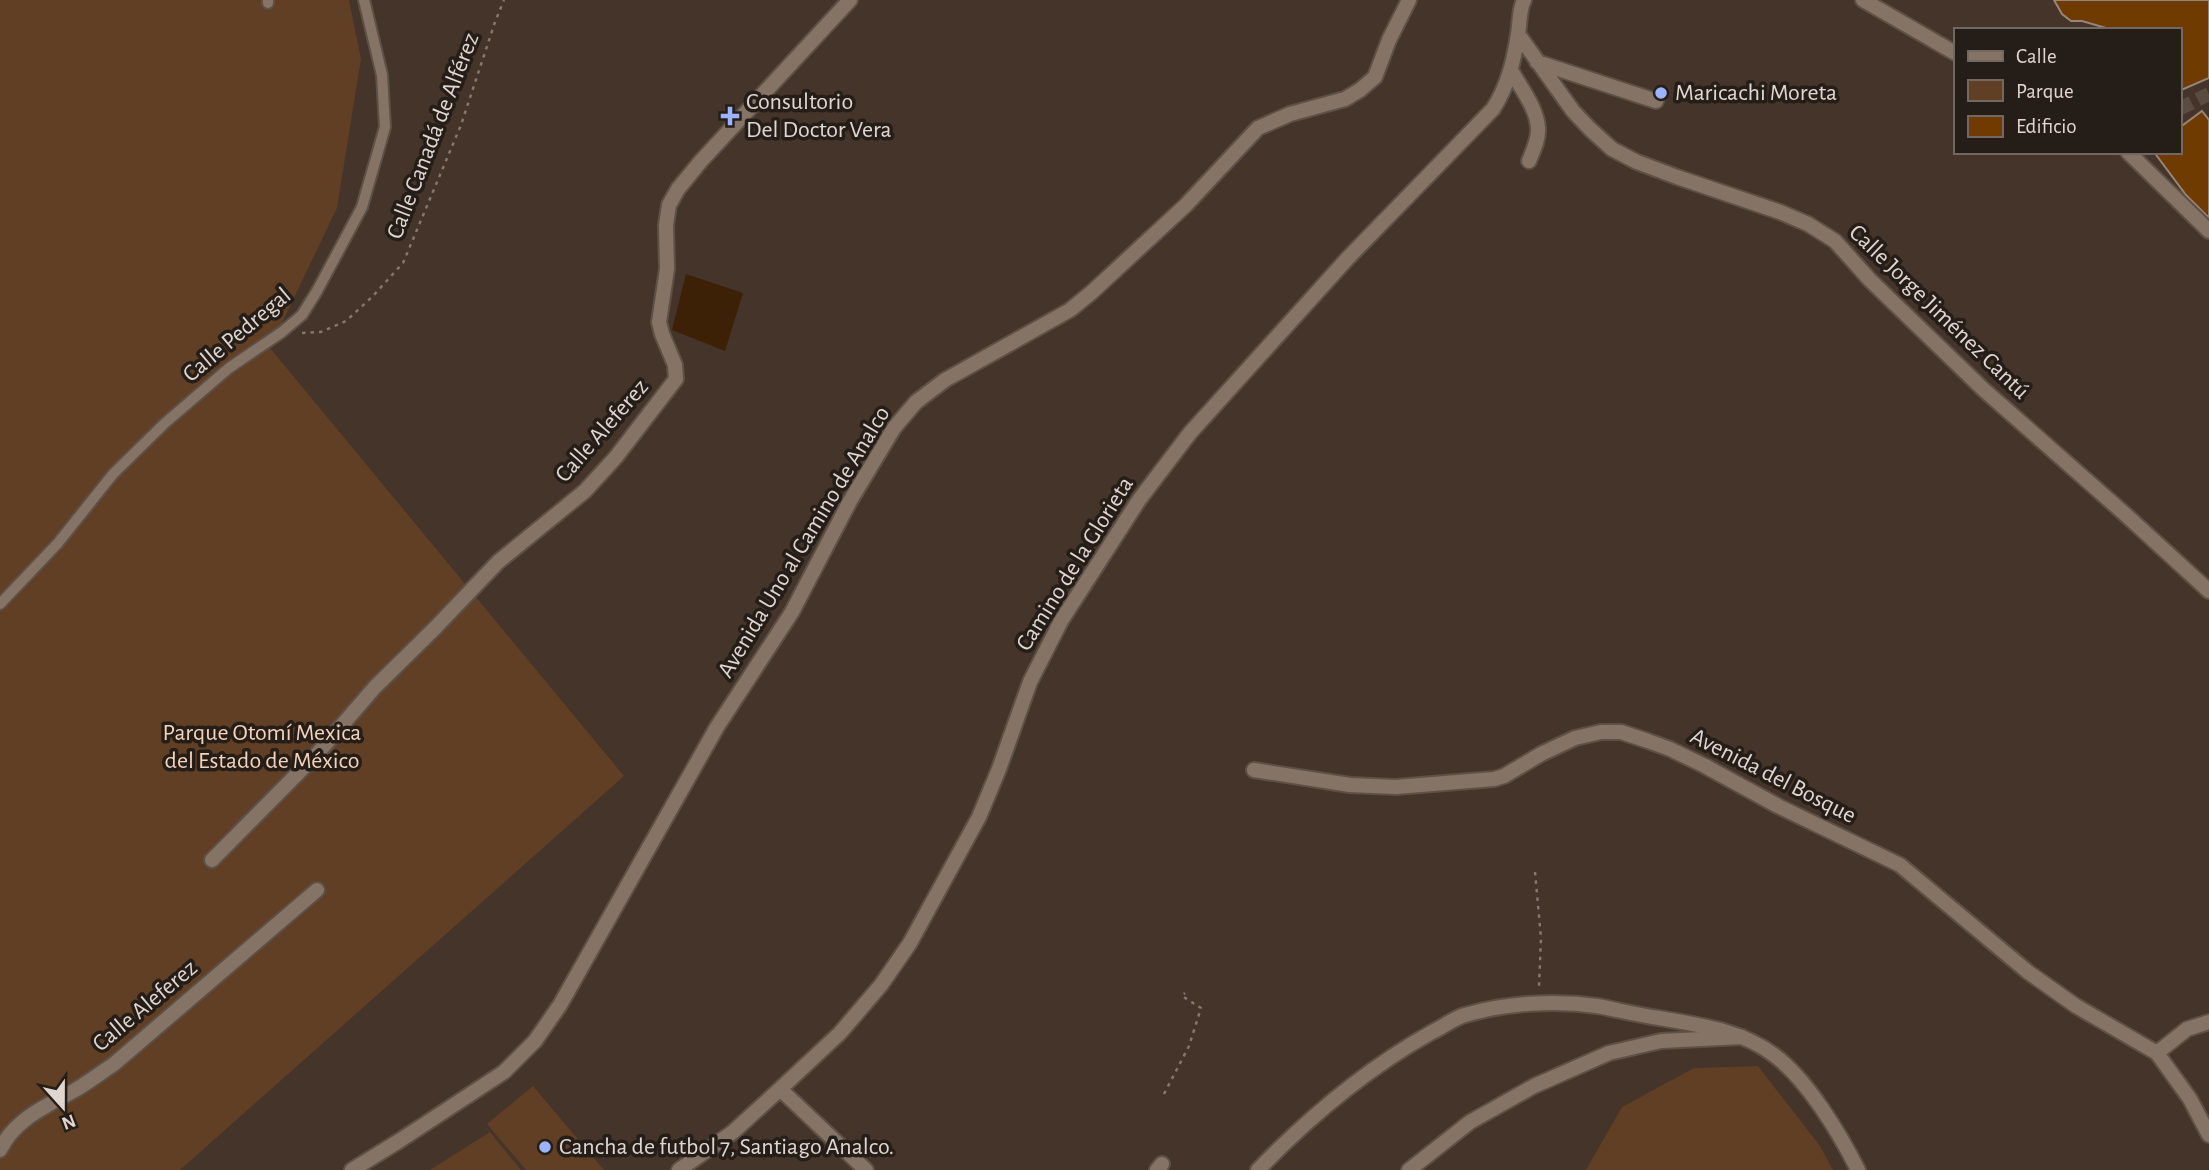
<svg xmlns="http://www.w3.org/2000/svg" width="2209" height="1170" viewBox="0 0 2209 1170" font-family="'Alegreya Sans',sans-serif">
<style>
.green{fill:#603f24}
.water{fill:#3d2106}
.building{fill:#6f3b01;stroke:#978577;stroke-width:2}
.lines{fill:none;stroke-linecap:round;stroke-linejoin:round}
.tertiary-tunnel{stroke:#5b4c42;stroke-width:14;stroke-dasharray:14 7;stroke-linecap:butt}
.service-casing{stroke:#5d5046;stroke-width:14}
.minor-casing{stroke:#5d5046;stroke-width:18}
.tertiary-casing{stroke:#5d5046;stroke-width:18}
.path{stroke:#84776d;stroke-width:2.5;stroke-dasharray:3.5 5;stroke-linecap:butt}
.service{stroke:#857466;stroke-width:10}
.minor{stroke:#857466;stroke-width:14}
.tertiary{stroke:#857466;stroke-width:14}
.poi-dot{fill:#9cb4fd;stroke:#251e18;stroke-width:2.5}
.labels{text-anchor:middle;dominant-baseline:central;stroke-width:7;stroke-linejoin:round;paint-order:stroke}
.poi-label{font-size:24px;fill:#e0d6cf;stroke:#251e18;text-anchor:start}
.street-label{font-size:24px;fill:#e0d6cf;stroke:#251e18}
.park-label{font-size:24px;fill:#f4d3ba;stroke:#251e18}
</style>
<rect width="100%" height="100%" fill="#443429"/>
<path class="green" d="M 0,0 L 349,0 L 361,59 L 337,208 L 270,348 L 624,776 L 180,1170 L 0,1170 Z
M 1758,1066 L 1820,1146 L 1833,1170 L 1586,1170 L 1622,1107 L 1694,1068 Z
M 533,1086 L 604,1170 L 526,1170 L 487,1124 Z
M 490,1132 L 521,1170 L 430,1170 Z"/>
<path class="water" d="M 686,274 L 743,293 L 725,351 L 672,330 Z"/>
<path class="building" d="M 2054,0 L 2209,0 L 2209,78 L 2179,91 L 2179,30 L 2113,30 L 2082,21 L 2071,21 L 2062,14 Z
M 2202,111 L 2209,120 L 2209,218 L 2186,195 L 2154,152 L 2179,152 L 2179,128 Z"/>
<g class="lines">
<path class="tertiary-tunnel" d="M 2179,109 L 2209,94"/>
<g class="service-casing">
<path id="service" d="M 268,3 L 268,0
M 0,604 L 58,543 L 113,474 L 165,423 L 229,368 L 282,332 L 302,315 L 317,291 L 362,207 L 385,127 L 382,75 L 364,0"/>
</g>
<g class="minor-casing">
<path id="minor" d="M 1518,34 L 1573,111 L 1590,129 L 1612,149 L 1637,162 L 1677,177 L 1780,212 L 1808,224 L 1835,241 L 1870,280 L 1983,389 L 2126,515 L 2209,591
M 1537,62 L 1656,101
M 1511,70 C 1520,87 1537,108 1538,128 C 1539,139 1533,151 1529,161
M 2128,152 L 2209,231
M 1254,770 L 1350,785 L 1396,787 L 1494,779 L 1504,776 L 1541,754 L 1575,738 L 1601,732 L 1621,732 L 1648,741 L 1670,749 L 1705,766 L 1778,806 L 1900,865 L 2028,972 L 2076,1006 L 2157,1053 L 2190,1099 L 2209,1135
M 212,860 L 317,754 L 375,687 L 435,628 L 498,562 L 585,491 L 616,457 L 676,379 L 675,365 L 662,334 L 659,322 L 667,269 L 666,225 L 669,205 L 678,189 L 701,161 L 850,0
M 2157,1053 L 2187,1029 L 2209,1022
M 780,1089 L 866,1170
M 0,1150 C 15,1118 49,1105 77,1089 C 90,1081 102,1072 114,1064 L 317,890
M 352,1170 L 399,1141 L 504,1072 L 535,1041 L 560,1005 L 717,727 L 792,612 L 850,501 L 894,428 L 916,402 L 945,380 L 1070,310 L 1092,292 L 1186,205 L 1258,128 L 1290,114 L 1345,99 L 1360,90 L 1375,77 L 1389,40 L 1409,0
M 679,1170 L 733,1132 L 780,1089 L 840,1033 L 881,985 L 910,943 L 979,817 L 999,769 L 1030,682 L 1061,621 L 1139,500 L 1190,433 L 1347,259 L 1493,109 C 1508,86 1514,60 1518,34 C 1520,22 1519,10 1524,0
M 1157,1170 L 1162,1164
M 1409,1170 L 1470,1122 L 1534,1086 L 1609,1053 L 1661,1041 L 1742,1037"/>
</g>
<g class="tertiary-casing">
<path id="tertiary" d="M 1863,0 L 1955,53
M 1258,1170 C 1309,1117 1368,1068 1432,1032 C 1443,1027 1454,1018 1465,1015 C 1506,1003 1555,1000 1597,1006 C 1618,1010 1638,1015 1659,1018 C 1699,1025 1741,1030 1774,1055 C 1807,1079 1840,1134 1858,1170"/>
</g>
<path class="path" d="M 302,333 L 321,332 L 346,321 L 372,297 L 403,263 L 461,125 L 495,22 L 504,0
M 1535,872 L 1541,938 L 1539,987
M 1164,1094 L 1189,1046 L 1201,1008 L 1182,996 L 1185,993"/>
<use href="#service" class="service"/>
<use href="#minor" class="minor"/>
<use href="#tertiary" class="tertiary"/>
</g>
<g class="poi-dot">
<circle cx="1661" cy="93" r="7"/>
<path d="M726.5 105.5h7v7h7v7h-7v7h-7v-7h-7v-7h7z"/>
<circle cx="545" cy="1147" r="7"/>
</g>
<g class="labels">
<g class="poi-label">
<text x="1675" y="93">Maricachi Moreta</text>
<text x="746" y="102">Consultorio<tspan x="746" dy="28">Del Doctor Vera</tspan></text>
<text x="559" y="1147">Cancha de futbol 7, Santiago Analco.</text>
</g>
<g class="street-label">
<text transform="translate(433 136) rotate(-69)">Calle Canadá de Alférez</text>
<text transform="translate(1939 312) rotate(44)">Calle Jorge Jiménez Cantú</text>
<text transform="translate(237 335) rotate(-40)">Calle Pedregal</text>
<text transform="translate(602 431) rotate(-49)">Calle Aleferez</text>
<text transform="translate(804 542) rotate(-59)">Avenida Uno al Camino de Analco</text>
<text transform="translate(1075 564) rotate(-58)">Camino de la Glorieta</text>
<text transform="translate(1773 776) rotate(27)">Avenida del Bosque</text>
<text transform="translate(145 1006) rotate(-40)">Calle Aleferez</text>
</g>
<g class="park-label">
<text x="262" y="733">Parque Otomí Mexica<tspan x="262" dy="28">del Estado de México</tspan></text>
</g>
</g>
<rect x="1954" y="28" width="228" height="126" fill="#251e18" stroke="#706861" stroke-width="2"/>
<rect x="1968" y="51" width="35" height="10" fill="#857466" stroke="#706861" stroke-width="2"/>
<text x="2016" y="63" font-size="21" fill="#e0d6cf">Calle</text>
<rect x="1968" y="80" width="35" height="21" fill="#603f24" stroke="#706861" stroke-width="2"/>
<text x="2016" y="98" font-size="21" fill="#e0d6cf">Parque</text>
<rect x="1968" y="116" width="35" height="21" fill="#6f3b01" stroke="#706861" stroke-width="2"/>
<text x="2016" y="133" font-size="21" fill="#e0d6cf">Edificio</text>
<g transform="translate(63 1107) rotate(159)" stroke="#251e18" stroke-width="5" paint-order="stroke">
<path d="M0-5L12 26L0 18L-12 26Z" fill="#e0d6cf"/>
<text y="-10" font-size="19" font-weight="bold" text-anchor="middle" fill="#e0d6cf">N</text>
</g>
</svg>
